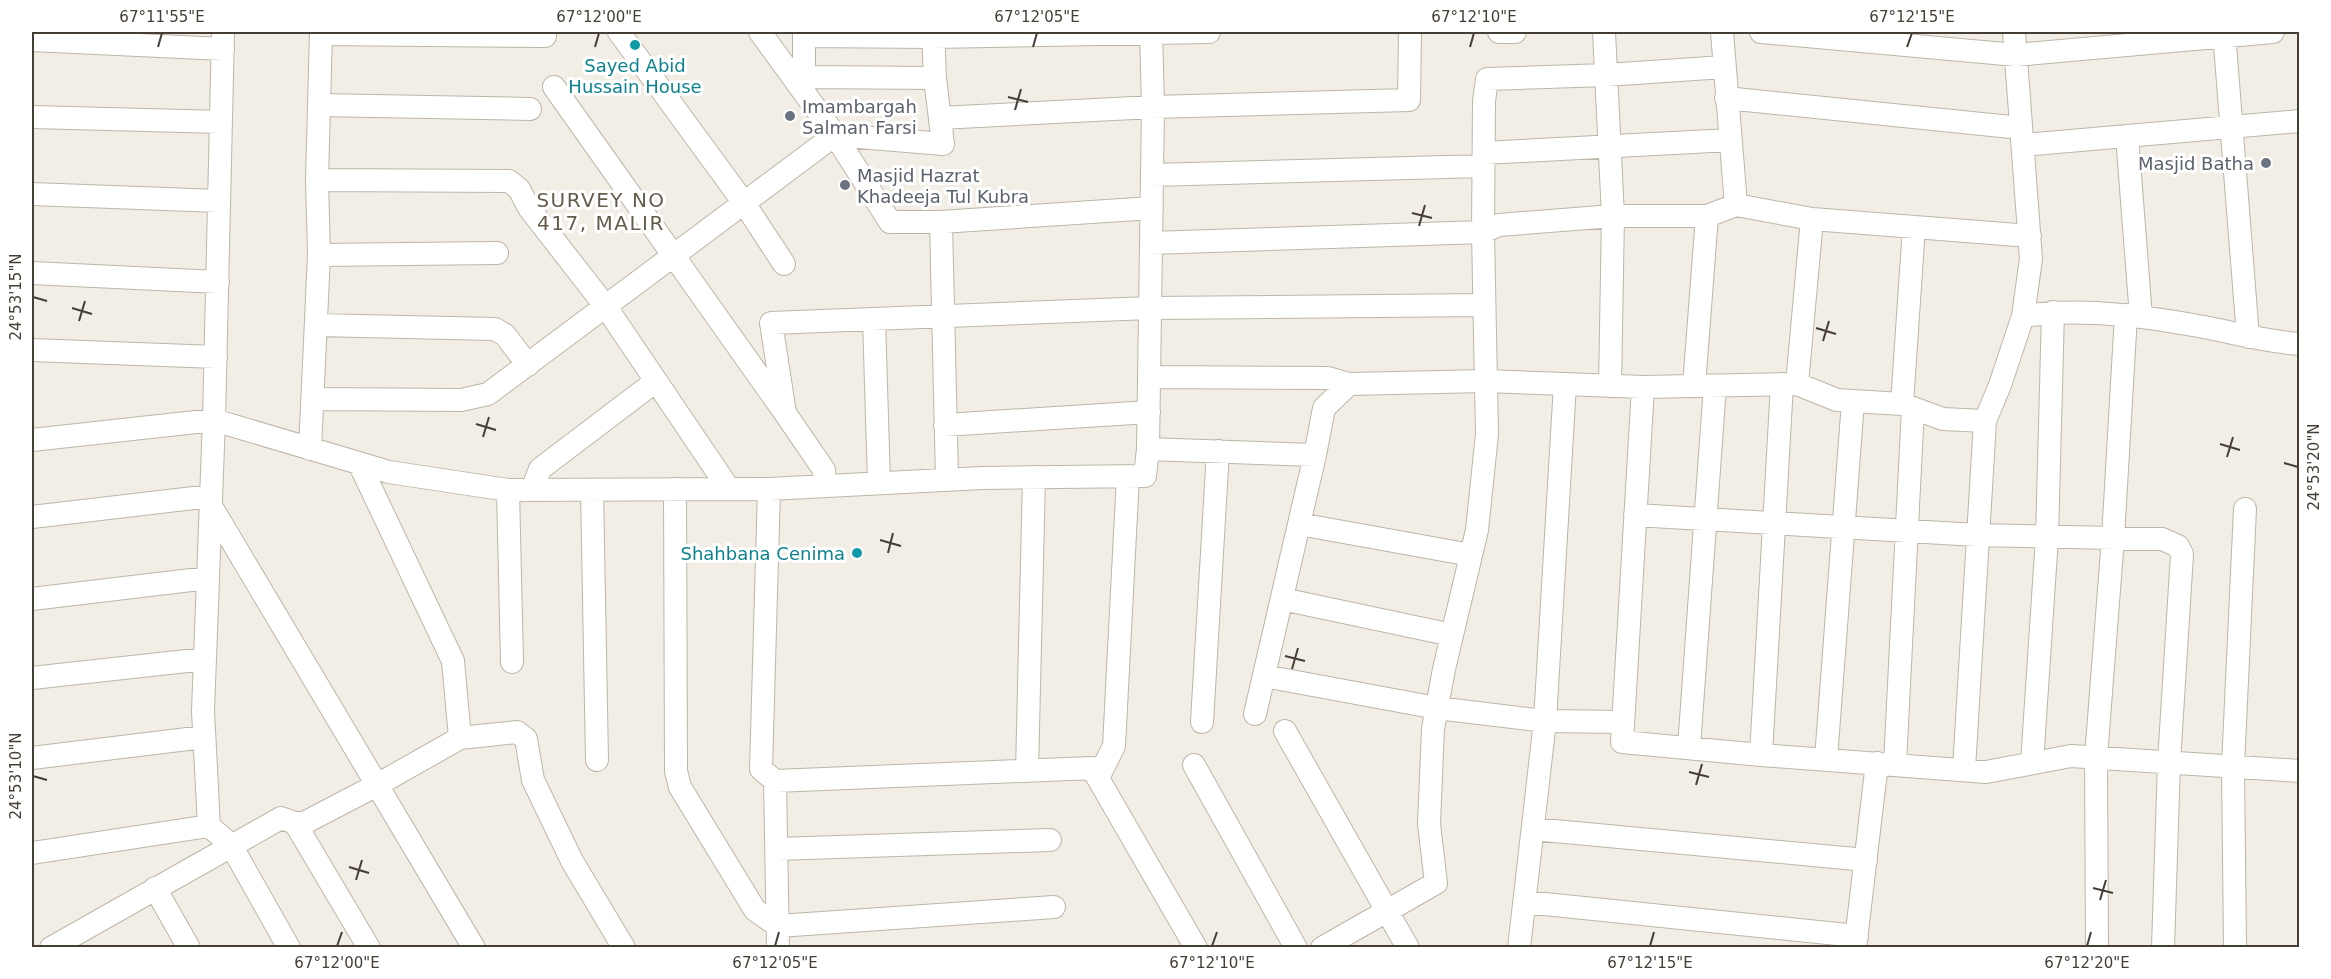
<svg xmlns="http://www.w3.org/2000/svg" width="2331" height="979" viewBox="0 0 2331 979" font-family="'DejaVu Sans',sans-serif">
<style>
.lines{fill:none;stroke-linecap:round;stroke-linejoin:round}
.minor-casing{stroke:#bdb6a8;stroke-width:24}
.minor{stroke:#fff;stroke-width:22}
.ticks{fill:none;stroke:#443e35;stroke-width:2}
.culture-dot{fill:#0f9aa8;stroke:#fff;stroke-width:2}
.worship-dot{fill:#6b7280;stroke:#fff;stroke-width:2}
.labels{text-anchor:middle;dominant-baseline:central;stroke-width:6;stroke-linejoin:round;paint-order:stroke}
.culture-label{font-size:18px;fill:#0d838f;stroke:#fff}
.worship-label{font-size:18px;fill:#5b616d;stroke:#fff;text-anchor:start}
.neighbourhood-label{font-size:20px;letter-spacing:1.5px;fill:#665c4c;stroke:#fff}
.neatline{fill:none;stroke:#443e35;stroke-width:2}
.ticks-label{font-size:15px;text-anchor:middle;fill:#443e35}
</style>
<rect width="100%" height="100%" fill="#f2eee5"/>
<g class="lines">
<g class="minor-casing">
<path id="minor" d="M 223,32 L 214,420 L 203,711 L 209,826 L 231,845 L 289,948
M 619,32 L 744,203 L 784,264
M 760,32 L 835,135 L 890,222 L 941,222 L 1152,208
M 1151,32 L 1153,107 L 1148,449 L 1315,455
M 1499,32 L 1515,32
M 1604,32 L 1613,216 L 1610,386
M 1722,32 L 1736,205
M 1761,32 L 2016,55 L 2273,32
M 2014,32 L 2031,259 L 2023,316
M 2224,32 L 2248,337
M 321,34 L 545,36
M 804,36 L 933,37 L 1209,32
M 32,40 L 223,49
M 804,77 L 935,78
M 554,87 L 785,413 L 824,470 L 825,486
M 804,90 L 804,32
M 1726,98 L 2021,128
M 319,105 L 530,109
M 32,117 L 221,122
M 940,118 L 1153,107 L 1409,100 L 1410,32
M 2127,136 L 2141,317
M 2023,145 L 2300,121
M 1484,153 L 1730,140
M 1152,175 L 1483,166
M 317,180 L 509,181 L 519,189 L 529,208 L 606,307 L 729,489
M 32,194 L 219,201
M 941,222 L 947,480
M 1151,243 L 1483,232 L 1499,225 L 1613,216 L 1707,216 L 1736,205 L 1812,219 L 2030,236
M 319,255 L 497,253
M 32,273 L 218,282
M 874,319 L 879,483
M 316,325 L 495,329 L 505,335 L 528,365
M 32,350 L 216,357
M 1149,377 L 1328,378 L 1349,384
M 1797,384 L 1812,219
M 1694,386 L 1707,216
M 1643,387 L 1622,742 L 1761,755 L 1986,772 L 2071,756 L 2300,771
M 314,399 L 461,400 L 488,394 L 835,135 L 943,144 L 935,78 L 933,32
M 1902,404 L 1914,227
M 785,413 L 771,323 L 1150,308 L 1484,305
M 945,425 L 1149,412
M 32,440 L 214,420 L 389,472 L 508,490 L 769,489 L 982,478 L 1145,476 L 1148,449
M 310,449 L 319,255 L 317,180 L 321,32
M 359,463 L 453,661 L 460,738
M 675,489 L 676,771 L 680,787 L 755,910 L 778,926 L 1054,907
M 769,489 L 761,769 L 775,781 L 778,948
M 508,490 L 512,662
M 532,490 L 540,469 L 656,381
M 592,490 L 597,760
M 211,506 L 474,948
M 1635,515 L 1977,535 L 2162,539 L 2178,546 L 2182,554 L 2169,762 L 2163,948
M 32,517 L 211,496
M 1299,524 L 1471,555
M 32,599 L 208,578
M 1282,599 L 1452,635
M 1264,676 L 1437,708 L 1545,721 L 1623,722
M 32,678 L 205,659
M 1255,714 L 1315,455 L 1324,408 L 1349,384 L 1485,381 L 1643,387 L 1797,384 L 1837,400 L 1902,404 L 1943,419 L 1985,421 L 2000,385 L 2023,316 C 2086,307 2152,317 2214,329 C 2243,335 2270,342 2300,344
M 1202,722 L 1218,451
M 1285,731 L 1408,948
M 1689,747 L 1715,386
M 1761,755 L 1782,384
M 32,758 L 204,737
M 1826,759 L 1853,401
M 2032,763 L 2047,537 L 2053,312
M 1895,764 L 1913,408
M 1194,765 L 1296,948
M 1964,769 L 1985,421
M 1027,771 L 1034,477
M 1098,778 L 1114,746 L 1128,476
M 775,781 L 1092,768 L 1196,948
M 295,823 L 369,948
M 1533,829 L 1866,860
M 777,849 L 1050,840
M 32,853 L 209,826
M 155,888 L 189,948
M 1525,902 L 1857,936
M 51,948 L 281,818 L 295,823 L 304,823 L 377,785 L 460,738 L 517,732 L 526,739 L 533,780 L 572,861 L 624,948
M 1322,948 L 1436,883 L 1429,824 L 1433,729 L 1444,669 L 1477,530 L 1487,434 L 1483,232 L 1484,101 L 1487,79 L 1606,75 L 1724,67
M 1519,948 L 1545,721 L 1565,384
M 1855,948 L 1877,763
M 2097,948 L 2096,757 L 2113,538 L 2126,315
M 2235,948 L 2233,766 L 2245,509"/>
</g>
<use href="#minor" class="minor"/>
</g>
<path class="ticks" d="M 158,47 L 162,33M 595,47 L 599,33M 1033,47 L 1037,33M 1470,47 L 1474,33M 1907,47 L 1912,33M 1008,97 L 1028,102M 1015,110 L 1021,89M 1412,213 L 1432,218M 1419,226 L 1425,205M 33,297 L 47,301M 72,308 L 92,314M 79,321 L 85,301M 1816,328 L 1836,334M 1823,341 L 1829,321M 476,424 L 496,430M 483,437 L 489,417M 2220,444 L 2240,450M 2227,457 L 2233,437M 2284,463 L 2298,467M 880,540 L 901,546M 888,553 L 893,533M 1285,656 L 1305,661M 1292,669 L 1298,648M 1689,772 L 1709,777M 33,776 L 47,780M 1696,785 L 1702,764M 349,867 L 369,873M 356,880 L 362,860M 2093,888 L 2113,893M 2100,900 L 2106,880M 337,946 L 342,932M 775,946 L 779,932M 1212,946 L 1217,932M 1650,946 L 1654,932M 2087,946 L 2091,932"/>
<g class="culture-dot">
<circle cx="635" cy="45" r="6"/>
<circle cx="857" cy="553" r="6"/>
</g>
<g class="worship-dot">
<circle cx="790" cy="116" r="6"/>
<circle cx="2266" cy="163" r="6"/>
<circle cx="845" cy="185" r="6"/>
</g>
<g class="labels">
<g class="culture-label">
<text x="635" y="65">Sayed Abid<tspan x="635" dy="21">Hussain House</tspan></text>
<text x="845" y="553" text-anchor="end">Shahbana Cenima</text>
</g>
<g class="worship-label">
<text x="802" y="106">Imambargah<tspan x="802" dy="21">Salman Farsi</tspan></text>
<text x="2254" y="163" text-anchor="end">Masjid Batha</text>
<text x="857" y="175">Masjid Hazrat<tspan x="857" dy="21">Khadeeja Tul Kubra</tspan></text>
</g>
<g class="neighbourhood-label">
<text x="601" y="200">SURVEY NO<tspan x="601" dy="23">417, MALIR</tspan></text>
</g>
</g>
<rect width="2331" height="979" fill="none" stroke="#ffffff" stroke-width="66"/>
<rect x="33" y="33" width="2265" height="913" class="neatline"/>
<g class="ticks-label">
<text x="162" y="22">67°11'55"E</text>
<text x="599" y="22">67°12'00"E</text>
<text x="1037" y="22">67°12'05"E</text>
<text x="1474" y="22">67°12'10"E</text>
<text x="1912" y="22">67°12'15"E</text>
<text transform="translate(16 297) rotate(-90)" y="5">24°53'15"N</text>
<text transform="translate(2314 467) rotate(-90)" y="5">24°53'20"N</text>
<text transform="translate(16 776) rotate(-90)" y="5">24°53'10"N</text>
<text x="337" y="968">67°12'00"E</text>
<text x="775" y="968">67°12'05"E</text>
<text x="1212" y="968">67°12'10"E</text>
<text x="1650" y="968">67°12'15"E</text>
<text x="2087" y="968">67°12'20"E</text>
</g>
</svg>
